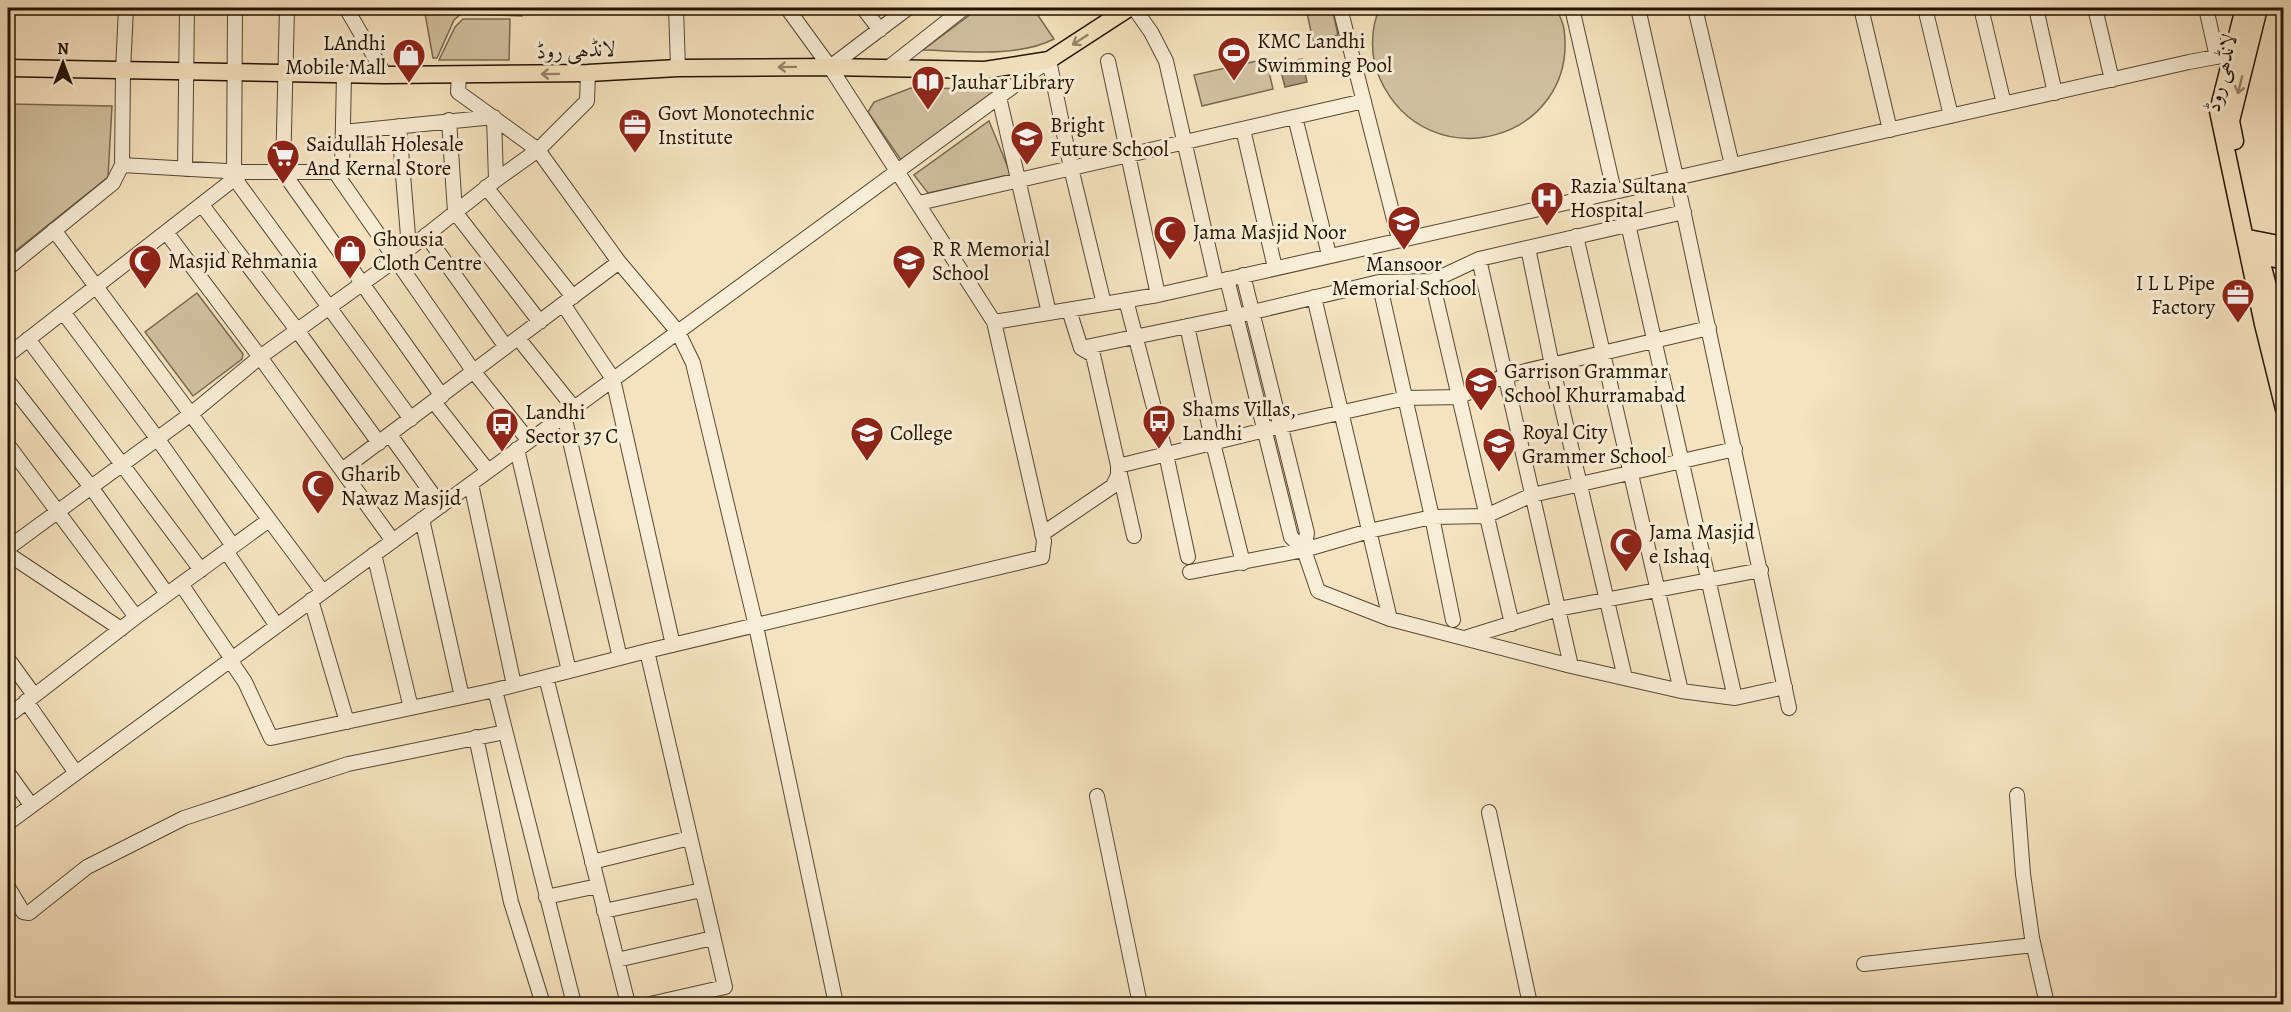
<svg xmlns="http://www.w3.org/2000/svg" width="2291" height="1012" viewBox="0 0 2291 1012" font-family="Alegreya,Amiri,serif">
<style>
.green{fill:#d1c0a0;stroke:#7a6a50;stroke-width:1.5}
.water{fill:#ae9c7f;stroke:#76654d;stroke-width:1.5}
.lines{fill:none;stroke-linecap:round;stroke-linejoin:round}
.minor-casing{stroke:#584731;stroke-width:16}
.major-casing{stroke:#231301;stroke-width:19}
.minor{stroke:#f8edd6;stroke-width:14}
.major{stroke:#f5e3c0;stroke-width:16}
.oneway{stroke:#96856a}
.labels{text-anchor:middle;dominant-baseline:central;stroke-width:6;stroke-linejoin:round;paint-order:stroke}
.poi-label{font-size:21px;fill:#231301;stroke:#f8edd6;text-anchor:start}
.street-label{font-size:21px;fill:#231301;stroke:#f8edd6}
</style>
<rect width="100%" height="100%" fill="#f5e3c0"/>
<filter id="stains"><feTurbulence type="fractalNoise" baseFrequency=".00333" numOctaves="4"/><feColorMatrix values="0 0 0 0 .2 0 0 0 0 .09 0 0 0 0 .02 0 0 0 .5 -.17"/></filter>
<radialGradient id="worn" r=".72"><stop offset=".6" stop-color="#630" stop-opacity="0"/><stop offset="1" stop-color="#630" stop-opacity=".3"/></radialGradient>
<path class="green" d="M 424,8 L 522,8 L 522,16 L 461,14 L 454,20 L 437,58 L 433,58 Z
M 979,8 L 1033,8 L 1054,39 C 1017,58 963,51 923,50 Z
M 1306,8 L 1332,8 L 1338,35 L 1313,41 Z
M 1380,8 L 1556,8 C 1559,14 1563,22 1564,29 C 1579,140 1428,183 1380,79 C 1370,58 1370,28 1380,8 Z
M 463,19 L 510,19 L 509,60 L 439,60 L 455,27 Z
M 1266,59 L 1273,89 L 1202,106 L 1194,75 Z
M 911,88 L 997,89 L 901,160 L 868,112 L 874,102 Z
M 8,104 L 112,106 L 108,177 L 8,257 Z
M 989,121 L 1011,175 L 928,193 L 914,175 Z
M 197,293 L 243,354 L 242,359 L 193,396 L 145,332 Z"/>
<path class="water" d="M 1302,59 L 1307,82 L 1285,87 L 1279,64 Z"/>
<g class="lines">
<g class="minor-casing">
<path id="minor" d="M 287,8 L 283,172 L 442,396
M 346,8 L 385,75
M 676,8 L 678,68
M 863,8 L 880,30
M 1134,8 L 1151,32 L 1166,61 L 1216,281
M 1340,8 L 1399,239
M 1572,8 L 1614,191
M 1638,8 L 1676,177 L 1789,708
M 1695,8 L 1732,165
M 1861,8 L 1890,130
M 1925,8 L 1951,116
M 1981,8 L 2004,104
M 2036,8 L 2055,93
M 2095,8 L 2112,80
M 2206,8 L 2217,57
M 1108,61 L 1158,295
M 830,67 L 908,8
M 888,68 L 964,8
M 459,75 L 458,92 L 538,150 L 619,262 L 678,332 L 693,363 L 756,626 L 836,1004
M 999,97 L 1049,313
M 1295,117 L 1329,255
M 449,120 L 455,212 L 540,322
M 399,126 L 409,248
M 1243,129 L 1275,268
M 343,132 L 494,117 L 496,180
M 122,165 L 243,172
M 185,169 L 187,8
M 234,172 L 235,8
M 335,172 L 474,372 L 529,441
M 235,179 L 411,419
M 486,187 L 573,297
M 919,203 L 1364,101
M 202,205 L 297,330 L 379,443
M 1628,224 L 1735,698
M 54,230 L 323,592
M 166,232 L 260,357 L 393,541
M 426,235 L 506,347
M 1576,236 L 1681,691
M 1528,248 L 1552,365 L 1625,678
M 1479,259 L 1571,666
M 8,268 L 113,183 L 122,165 L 123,71 L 126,8
M 1243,275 L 1307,533 L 1304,550 L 1318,591 L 1390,619 L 1571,666 L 1681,691 L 1735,698 L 1785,687
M 1227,279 L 1291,537 L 1304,550
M 1432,281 L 1512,624
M 1379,282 L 1432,517 L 1453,620
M 1314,297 L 1390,619
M 1126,300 L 1166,454 L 1188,557
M 563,304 L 613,379 L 673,645
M 1069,310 L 1081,348 L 1093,355 L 1134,536
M 63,312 L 157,438 L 233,546
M 994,322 L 1158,295 L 2189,62 L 2232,54 L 2240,55
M 1187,326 L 1213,443 L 1243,563
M 518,338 L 574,408
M 28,339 L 201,570
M 1081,348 L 1236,316 L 1379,282 L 1432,281 L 1479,259 L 1684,212
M 8,355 L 243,172 L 342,172 L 344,74
M 8,381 L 91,487 L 167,594
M 434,402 L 488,471
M 564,415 L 620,658
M 390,435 L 441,506
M 8,445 L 136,617
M 517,449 L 569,671
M 342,470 L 619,262
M 471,484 L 514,685
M 422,519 L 462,697
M 1042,534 L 1113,486 L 1118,475 L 1118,466 L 1281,426 L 1406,398 L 1459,397 L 1504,376 L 1709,328
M 8,548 L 191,414 L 260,357 L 395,260 L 496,180 L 538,150 L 587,101 L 588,73
M 226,551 L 277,626
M 8,554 L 121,629
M 374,554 L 411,708
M 1190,572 L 1304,550 L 1369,531 L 1432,517 L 1486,516 L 1532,495 L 1735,449
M 181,584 L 232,659
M 311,600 L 347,722
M 1468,637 L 1558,609 L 1761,570
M 647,651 L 725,987 L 650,1004
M 8,659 L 34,695
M 230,660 L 245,682 L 271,738 L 495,690 L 647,651 L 1042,557 L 1044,541 L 994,322 L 830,67 L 787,8
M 546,677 L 628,1004
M 495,690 L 574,1004
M 26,701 L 76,773
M 8,716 L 140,614 L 269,520
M 476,737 L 511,902 L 543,1004
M 8,773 L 31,805
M 2017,795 L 2023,874 L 2032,938 L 2047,1004
M 1097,796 L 1140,1004
M 1489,812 L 1530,1004
M 8,823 L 1049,60 L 1071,168 L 1104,304
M 592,862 L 690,838
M 8,887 L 23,912 L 29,913 L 87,867 L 184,818 L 348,764 L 505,732
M 546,897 L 598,886
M 604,911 L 702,890
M 617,960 L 713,938
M 1864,964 L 2033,945"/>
</g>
<g class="major-casing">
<path id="major" d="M 2244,8 L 2218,111 L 2263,324 L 2284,409
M 8,68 L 385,75 L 588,73 L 678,68 L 830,67 L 985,70 L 1049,60 L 1129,8
M 2235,141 L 2231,121 L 2259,8
M 2248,238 L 2284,245
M 2257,245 L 2284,346
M 2251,253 L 2284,261"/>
</g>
<use href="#minor" class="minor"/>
<use href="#major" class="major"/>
</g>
<defs><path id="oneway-shaft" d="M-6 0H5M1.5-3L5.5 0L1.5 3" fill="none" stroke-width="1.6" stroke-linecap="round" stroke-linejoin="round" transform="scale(1.5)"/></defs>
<g class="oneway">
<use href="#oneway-shaft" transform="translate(1080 40) rotate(147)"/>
<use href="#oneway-shaft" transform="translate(787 67) rotate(179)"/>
<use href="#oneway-shaft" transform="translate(550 74) rotate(179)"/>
<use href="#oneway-shaft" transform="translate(2240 85) rotate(104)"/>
</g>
<defs>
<g id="stadium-pin" transform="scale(1.725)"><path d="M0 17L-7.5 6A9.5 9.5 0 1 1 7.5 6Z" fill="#8f2418" stroke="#f8edd6"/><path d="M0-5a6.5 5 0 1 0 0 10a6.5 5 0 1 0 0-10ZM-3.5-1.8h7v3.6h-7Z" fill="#fff"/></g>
<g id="shop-pin" transform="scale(1.725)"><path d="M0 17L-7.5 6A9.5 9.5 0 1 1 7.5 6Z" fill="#8f2418" stroke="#f8edd6"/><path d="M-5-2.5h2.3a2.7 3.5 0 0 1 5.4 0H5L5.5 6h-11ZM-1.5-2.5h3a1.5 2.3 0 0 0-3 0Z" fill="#fff"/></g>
<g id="library-pin" transform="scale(1.725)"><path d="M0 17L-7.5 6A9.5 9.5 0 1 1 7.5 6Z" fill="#8f2418" stroke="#f8edd6"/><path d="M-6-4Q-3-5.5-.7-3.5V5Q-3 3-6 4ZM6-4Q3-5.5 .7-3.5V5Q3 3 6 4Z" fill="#fff"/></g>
<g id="office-pin" transform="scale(1.725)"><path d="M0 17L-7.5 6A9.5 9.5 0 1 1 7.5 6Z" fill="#8f2418" stroke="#f8edd6"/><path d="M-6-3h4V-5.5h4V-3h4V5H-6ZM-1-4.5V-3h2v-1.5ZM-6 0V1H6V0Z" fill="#fff"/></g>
<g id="school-pin" transform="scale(1.725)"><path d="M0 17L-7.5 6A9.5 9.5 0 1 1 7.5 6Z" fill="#8f2418" stroke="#f8edd6"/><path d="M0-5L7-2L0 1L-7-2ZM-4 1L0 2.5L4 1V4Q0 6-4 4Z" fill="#fff"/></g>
<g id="supermarket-pin" transform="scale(1.725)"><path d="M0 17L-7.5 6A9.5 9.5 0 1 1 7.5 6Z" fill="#8f2418" stroke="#f8edd6"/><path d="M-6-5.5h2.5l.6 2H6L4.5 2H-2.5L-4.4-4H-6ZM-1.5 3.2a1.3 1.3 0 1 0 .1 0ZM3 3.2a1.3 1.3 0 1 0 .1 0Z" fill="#fff"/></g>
<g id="hospital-pin" transform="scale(1.725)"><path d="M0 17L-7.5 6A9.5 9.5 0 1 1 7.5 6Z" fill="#8f2418" stroke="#f8edd6"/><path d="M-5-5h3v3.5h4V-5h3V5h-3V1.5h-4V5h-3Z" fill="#fff"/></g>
<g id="mosque-pin" transform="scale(1.725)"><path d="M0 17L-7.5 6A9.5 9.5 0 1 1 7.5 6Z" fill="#8f2418" stroke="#f8edd6"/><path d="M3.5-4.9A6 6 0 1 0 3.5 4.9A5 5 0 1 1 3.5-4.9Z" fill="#fff"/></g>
<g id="bus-pin" transform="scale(1.725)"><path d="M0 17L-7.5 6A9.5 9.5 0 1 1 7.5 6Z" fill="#8f2418" stroke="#f8edd6"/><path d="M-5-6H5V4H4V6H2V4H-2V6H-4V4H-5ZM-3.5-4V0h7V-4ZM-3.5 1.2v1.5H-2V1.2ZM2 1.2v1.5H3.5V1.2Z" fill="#fff"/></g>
<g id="university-pin" transform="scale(1.725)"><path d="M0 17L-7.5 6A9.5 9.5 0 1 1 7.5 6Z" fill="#8f2418" stroke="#f8edd6"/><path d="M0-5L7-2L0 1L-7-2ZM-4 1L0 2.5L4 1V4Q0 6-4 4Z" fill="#fff"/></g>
</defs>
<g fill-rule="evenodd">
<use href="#stadium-pin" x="1234" y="53"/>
<use href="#shop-pin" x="409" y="55"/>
<use href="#library-pin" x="928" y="82"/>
<use href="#office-pin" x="635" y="125"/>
<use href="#school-pin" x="1027" y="137"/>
<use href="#supermarket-pin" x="283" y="156"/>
<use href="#hospital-pin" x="1547" y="198"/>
<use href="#school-pin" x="1404" y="222"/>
<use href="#mosque-pin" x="1170" y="232"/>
<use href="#shop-pin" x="350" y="251"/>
<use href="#mosque-pin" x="145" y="261"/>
<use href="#school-pin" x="909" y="261"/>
<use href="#office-pin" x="2238" y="295"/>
<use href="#school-pin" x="1481" y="383"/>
<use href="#bus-pin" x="1159" y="421"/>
<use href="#bus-pin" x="502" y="424"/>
<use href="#university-pin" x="867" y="433"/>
<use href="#school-pin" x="1499" y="444"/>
<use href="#mosque-pin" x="318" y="486"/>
<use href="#mosque-pin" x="1626" y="544"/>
</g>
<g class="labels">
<g class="poi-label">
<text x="1257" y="41">KMC Landhi<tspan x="1257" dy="24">Swimming Pool</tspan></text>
<text x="386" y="43" text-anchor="end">LAndhi<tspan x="386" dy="24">Mobile Mall</tspan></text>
<text x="951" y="82">Jauhar Library</text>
<text x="658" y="113">Govt Monotechnic<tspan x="658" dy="24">Institute</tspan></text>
<text x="1050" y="125">Bright<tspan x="1050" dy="24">Future School</tspan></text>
<text x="306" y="144">Saidullah Holesale<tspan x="306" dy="24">And Kernal Store</tspan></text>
<text x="1570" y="186">Razia Sultana<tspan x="1570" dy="24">Hospital</tspan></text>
<text x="1193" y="232">Jama Masjid Noor</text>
<text x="373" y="239">Ghousia<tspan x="373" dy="24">Cloth Centre</tspan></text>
<text x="932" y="249">R R Memorial<tspan x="932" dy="24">School</tspan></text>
<text x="168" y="261">Masjid Rehmania</text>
<text x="1404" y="264" text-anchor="middle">Mansoor<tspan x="1404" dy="24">Memorial School</tspan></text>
<text x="2215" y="283" text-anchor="end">I L L Pipe<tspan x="2215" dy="24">Factory</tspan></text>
<text x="1504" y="371">Garrison Grammar<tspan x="1504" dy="24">School Khurramabad</tspan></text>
<text x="1182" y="409">Shams Villas,<tspan x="1182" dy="24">Landhi</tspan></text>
<text x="525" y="412">Landhi<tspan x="525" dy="24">Sector 37 C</tspan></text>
<text x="1522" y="432">Royal City<tspan x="1522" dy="24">Grammer School</tspan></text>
<text x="890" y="433">College</text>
<text x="341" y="474">Gharib<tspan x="341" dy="24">Nawaz Masjid</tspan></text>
<text x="1649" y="532">Jama Masjid<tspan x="1649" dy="24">e Ishaq</tspan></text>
</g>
<g class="street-label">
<text transform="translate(576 50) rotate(-2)">لانڈھی روڈ</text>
<text transform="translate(2221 73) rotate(-77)">لانڈھی روڈ</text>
</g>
</g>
<rect width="2291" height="1012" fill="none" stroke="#f5e3c0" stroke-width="30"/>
<rect x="9" y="9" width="2273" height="994" fill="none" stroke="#231301" stroke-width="3"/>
<rect x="15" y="15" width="2261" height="982" fill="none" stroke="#231301" stroke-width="1.5"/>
<g transform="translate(63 63)" stroke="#f8edd6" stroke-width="4.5" paint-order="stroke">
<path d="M0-4.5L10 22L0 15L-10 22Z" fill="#231301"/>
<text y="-9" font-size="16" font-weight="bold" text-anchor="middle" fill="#231301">N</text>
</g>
<rect width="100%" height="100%" filter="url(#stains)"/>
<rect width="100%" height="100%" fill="url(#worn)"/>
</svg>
